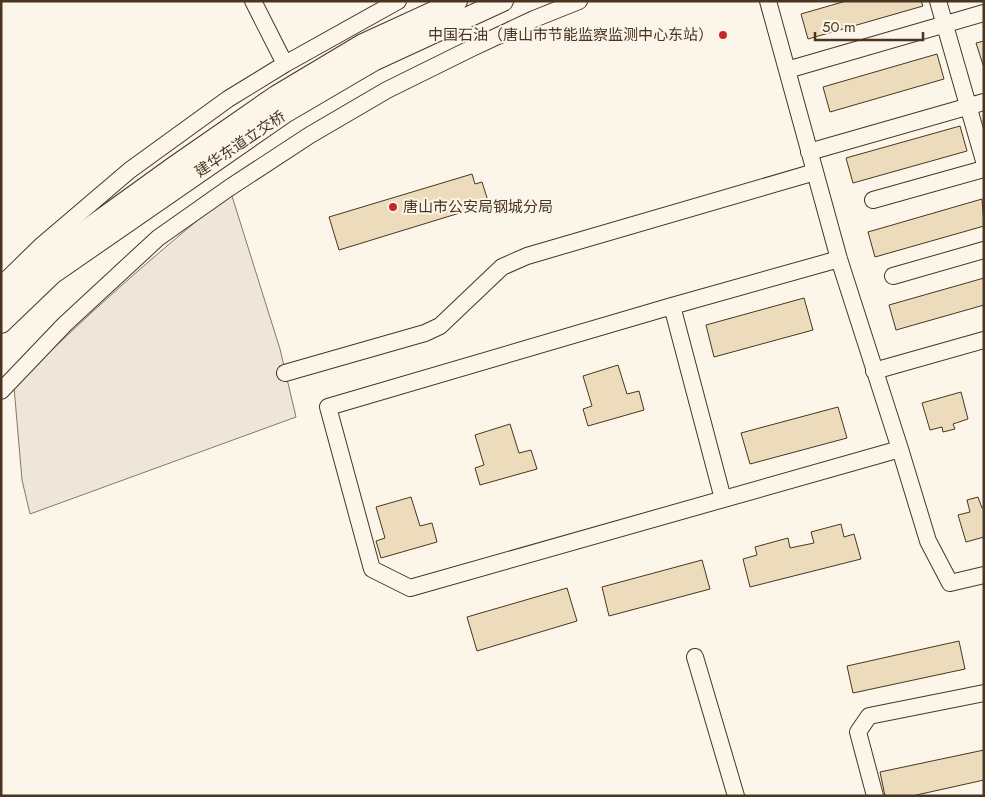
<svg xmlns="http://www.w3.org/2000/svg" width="985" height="797" viewBox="0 0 985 797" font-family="Jost,'Noto Sans SC',sans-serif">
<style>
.green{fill:#ede6d9;stroke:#887966}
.building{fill:#ecdcbc;stroke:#4a3520}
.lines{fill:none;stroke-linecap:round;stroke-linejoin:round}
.minor-casing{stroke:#4a3520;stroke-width:18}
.major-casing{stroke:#4a3520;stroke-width:22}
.minor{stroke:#fbf6e9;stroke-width:16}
.major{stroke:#fbf6e9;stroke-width:20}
.poi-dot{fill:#c62828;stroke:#fbf6e9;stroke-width:2}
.labels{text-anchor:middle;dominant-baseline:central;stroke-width:4;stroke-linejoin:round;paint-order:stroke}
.poi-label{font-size:15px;fill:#4a3520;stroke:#fbf6e9;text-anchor:end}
.street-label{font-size:15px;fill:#4a3520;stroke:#fbf6e9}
</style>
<rect width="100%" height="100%" fill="#fbf6e9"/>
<path class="green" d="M 231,193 L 280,349 L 296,417 L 30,514 L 22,480 L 14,387 C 83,318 155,254 231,193 Z"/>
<path class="building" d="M 846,1 L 921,1 L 923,6 L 808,39 L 801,14 Z
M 984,41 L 984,68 L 976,43 Z
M 937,54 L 944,79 L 830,112 L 823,87 Z
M 960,126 L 967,151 L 853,183 L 846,158 Z
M 472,174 L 475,184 L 482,182 L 489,204 L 339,250 L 329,217 Z
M 982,199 L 984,226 L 875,257 L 868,232 Z
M 984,278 L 984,305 L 896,330 L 889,305 Z
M 804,298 L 813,330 L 714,357 L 706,325 Z
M 618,365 L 627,394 L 639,391 L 644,410 L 588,426 L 583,409 L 592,406 L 583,376 Z
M 961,392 L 968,419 L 953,424 L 955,429 L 943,432 L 942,427 L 930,430 L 922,403 Z
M 838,407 L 847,438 L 750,464 L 741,433 Z
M 510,424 L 519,453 L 531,450 L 537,469 L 480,485 L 475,468 L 484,465 L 475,435 Z
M 411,497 L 420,526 L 432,523 L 437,542 L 381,558 L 376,541 L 385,538 L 376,507 Z
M 978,497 L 982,508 L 984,508 L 984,537 L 966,542 L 958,515 L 970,512 L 967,500 Z
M 841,524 L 844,537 L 854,534 L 861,559 L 750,587 L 743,559 L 757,555 L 755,547 L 788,538 L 790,548 L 814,543 L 811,532 Z
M 702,560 L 710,589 L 609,616 L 602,587 Z
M 567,588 L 577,621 L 477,651 L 467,617 Z
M 959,641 L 965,669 L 853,693 L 847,666 Z
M 984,750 L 984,780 L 912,796 L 885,796 L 880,772 Z"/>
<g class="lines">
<g class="minor-casing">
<path id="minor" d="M 253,1 L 285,64
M 768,1 L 839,259 L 900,449 L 928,541 L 950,583 L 984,575
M 938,1 L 984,161
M 787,70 L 984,13
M 809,152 L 984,102
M 873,200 L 984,169
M 839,259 L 672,306 L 328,407 L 372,569 L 410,588 L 900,449
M 893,276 L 984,250
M 1,285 L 42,245 L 130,170 L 228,99 L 285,64 L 398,1
M 672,306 L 723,499
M 874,371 L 984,340
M 285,373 L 425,333 L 440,326 L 502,267 L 527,256 L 815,172
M 1,391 L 65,324 L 158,238 L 229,188 L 310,135 L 387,90 L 472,48 L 534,19 L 579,1
M 695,657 L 736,796
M 875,796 L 858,732 L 869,716 L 984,693"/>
</g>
<g class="major-casing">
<path id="major" d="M 1,301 L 46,259 L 175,166 L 276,96 L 363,44 L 457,1
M 1,323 L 52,274 L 286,112 L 373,61 L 503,1"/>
</g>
<use href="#minor" class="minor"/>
<use href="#major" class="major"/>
</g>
<g class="poi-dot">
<circle cx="723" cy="35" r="5"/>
<circle cx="393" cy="207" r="5"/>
</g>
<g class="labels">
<g class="poi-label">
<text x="713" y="35">中国石油（唐山市节能监察监测中心东站）</text>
<text x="403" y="207" text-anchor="start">唐山市公安局钢城分局</text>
</g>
<g class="street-label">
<text transform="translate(240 144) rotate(-34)">建华东道立交桥</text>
</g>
</g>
<rect width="985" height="797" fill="none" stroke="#4a3520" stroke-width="5"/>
<path d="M815 32v8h108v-8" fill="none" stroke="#4a3520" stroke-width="2.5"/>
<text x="822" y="32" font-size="15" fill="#4a3520" stroke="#fbf6e9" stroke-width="4" paint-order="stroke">50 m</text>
</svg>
